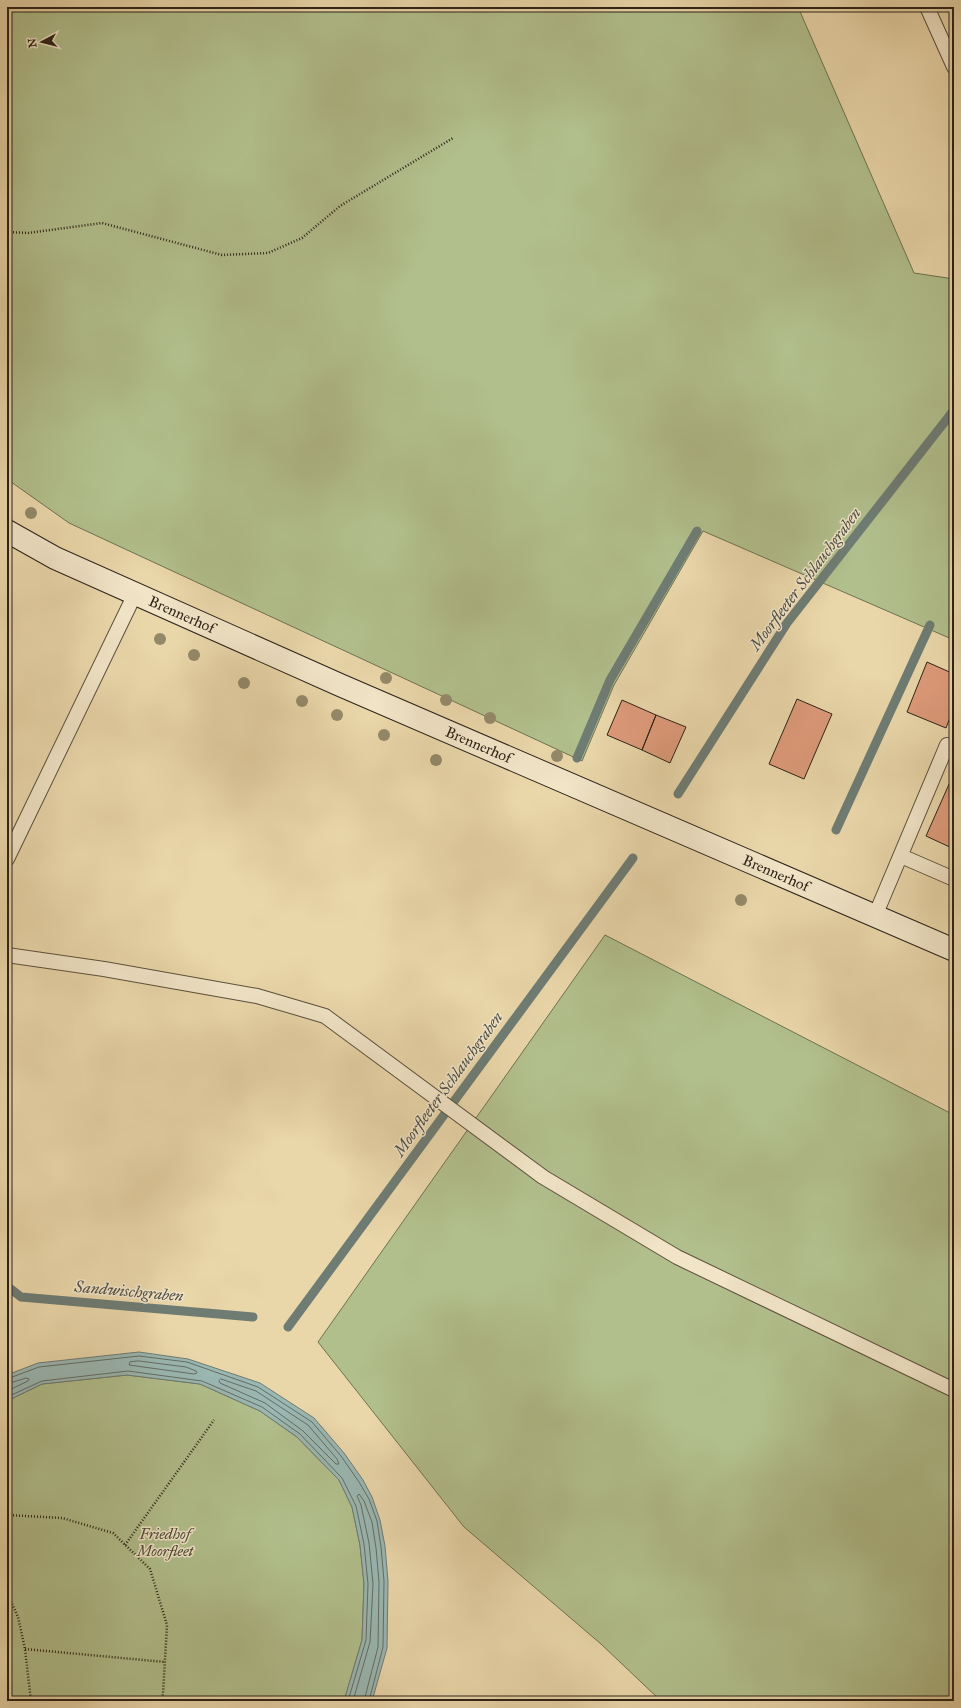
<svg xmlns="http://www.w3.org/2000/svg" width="961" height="1708" viewBox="0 0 961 1708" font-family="'IM FELL Great Primer',serif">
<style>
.green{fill:#b1bf8c;stroke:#6e7152}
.water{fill:#9ab7b2;stroke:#6e7c74}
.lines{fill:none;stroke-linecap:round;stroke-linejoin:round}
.shore{stroke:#636d65;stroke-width:1}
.stream{stroke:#6e7c74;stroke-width:9}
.building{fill:#dd9a7a;stroke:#2c2318}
.lane-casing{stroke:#5b503c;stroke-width:16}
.secondary-casing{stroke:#2c2318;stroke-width:24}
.path{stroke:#2c2318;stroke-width:2.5;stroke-dasharray:1 2;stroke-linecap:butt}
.lane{stroke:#f1e4c7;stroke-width:14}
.secondary{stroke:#f1e4c7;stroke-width:22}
.tree{fill:#938969}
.labels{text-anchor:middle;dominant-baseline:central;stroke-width:3;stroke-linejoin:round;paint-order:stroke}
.street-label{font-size:15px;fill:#2c2318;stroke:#f1e4c7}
.park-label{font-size:15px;font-style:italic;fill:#4d4a35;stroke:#f1e4c7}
.water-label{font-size:16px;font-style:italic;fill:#4d4f46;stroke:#f1e4c7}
</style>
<rect width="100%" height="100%" fill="#e9d6a9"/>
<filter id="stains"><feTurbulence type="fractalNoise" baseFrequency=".005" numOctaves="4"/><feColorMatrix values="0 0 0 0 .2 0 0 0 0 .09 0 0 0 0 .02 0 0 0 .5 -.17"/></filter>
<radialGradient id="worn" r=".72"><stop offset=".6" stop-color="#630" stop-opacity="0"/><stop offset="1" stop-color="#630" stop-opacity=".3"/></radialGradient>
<path class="green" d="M 11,7 L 798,7 L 914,273 L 954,279 L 954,640 L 703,531 L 614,685 L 582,761 L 69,523 L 7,479 L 7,13 Z
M 605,935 L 954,1115 L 954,1701 L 661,1701 L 601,1644 L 464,1527 L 318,1342 Z
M 127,1375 L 200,1384 L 260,1411 L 297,1437 L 339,1480 L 352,1507 L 360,1545 L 364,1584 L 362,1640 L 344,1701 L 7,1701 L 7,1401 L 42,1384 Z"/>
<path class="water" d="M 139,1352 L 188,1359 L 260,1383 L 314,1418 L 344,1453 L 363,1480 L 372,1497 L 380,1520 L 385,1546 L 388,1581 L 387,1648 L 372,1701 L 344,1701 L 362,1640 L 364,1584 L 360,1545 L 352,1507 L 339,1480 L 297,1437 L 260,1411 L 200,1384 L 127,1375 L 42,1384 L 7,1401 L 7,1375 L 38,1363 Z"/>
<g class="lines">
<path class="shore" d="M 139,1361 L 186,1367 L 196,1371 L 197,1373 L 194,1374 L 129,1365 L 130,1362 Z
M 7,1379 L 39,1367 L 139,1356 L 187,1362 L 258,1387 L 312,1422 L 341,1456 L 359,1482 L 369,1499 L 377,1521 L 381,1547 L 384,1581 L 383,1647 L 369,1701
M 221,1379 L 256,1391 L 308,1425 L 337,1459 L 339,1464 L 336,1464 L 303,1431 L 265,1403 L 220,1383 L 219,1381 Z
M 7,1384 L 26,1378 L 29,1379 L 28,1381 L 7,1391
M 7,1397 L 42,1381 L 128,1371 L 202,1381 L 262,1407 L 300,1434 L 342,1478 L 356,1506 L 364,1544 L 368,1584 L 366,1640 L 348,1701
M 353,1701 L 370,1642 L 373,1584 L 369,1543 L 361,1505 L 357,1496 L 359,1494 L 364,1501 L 372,1522 L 376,1548 L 379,1582 L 378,1647 L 364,1701"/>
<path class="stream" d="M 577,758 L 610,680 L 697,531
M 678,794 L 787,623 L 954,410
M 836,830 L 930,625
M 7,1286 L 21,1297 L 253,1317
M 288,1327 L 633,858"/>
</g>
<path class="building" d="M 927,662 L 954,674 L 954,707 L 946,728 L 907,712 Z
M 797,699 L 832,714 L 804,779 L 769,764 Z
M 622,700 L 656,715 L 642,750 L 607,735 Z
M 656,715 L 686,727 L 670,763 L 642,750 Z
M 954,773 L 954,849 L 926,836 Z"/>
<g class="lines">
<g class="lane-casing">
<path id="lane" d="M 927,7 L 954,67
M 901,856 L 954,879
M 7,859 L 135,594
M 875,916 L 947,745 L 954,748
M 7,955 L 104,969 L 257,996 L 325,1016 L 543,1177 L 677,1257 L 954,1390"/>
</g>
<g class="secondary-casing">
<g id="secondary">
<path id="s1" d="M 7,531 L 55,558 L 340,685 L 954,950"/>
</g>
</g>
<path class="path" d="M 7,232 L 28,233 L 102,223 L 222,255 L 268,253 L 302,238 L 340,206 L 453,138
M 7,1515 L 62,1518 L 113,1533 L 150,1569 L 167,1625 L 163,1694 L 161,1701
M 125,1545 L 214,1420
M 7,1593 L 18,1617 L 25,1649 L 31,1701
M 25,1649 L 165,1662
M 31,1700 L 38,1701"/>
<use href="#lane" class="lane"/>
<use href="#secondary" class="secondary"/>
</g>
<g class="tree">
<circle cx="31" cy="513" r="6"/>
<circle cx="160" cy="639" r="6"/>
<circle cx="194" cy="655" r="6"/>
<circle cx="386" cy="678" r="6"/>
<circle cx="244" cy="683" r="6"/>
<circle cx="446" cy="700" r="6"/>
<circle cx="302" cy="701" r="6"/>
<circle cx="337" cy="715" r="6"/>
<circle cx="490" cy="718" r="6"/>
<circle cx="384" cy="735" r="6"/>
<circle cx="557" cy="756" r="6"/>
<circle cx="436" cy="760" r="6"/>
<circle cx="741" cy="900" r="6"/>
</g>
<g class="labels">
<g class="street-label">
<text stroke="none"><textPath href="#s1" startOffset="194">Brennerhof</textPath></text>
<text stroke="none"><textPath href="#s1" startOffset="518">Brennerhof</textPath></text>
<text stroke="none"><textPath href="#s1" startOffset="842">Brennerhof</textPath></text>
</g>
<g class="park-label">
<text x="165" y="1534">Friedhof<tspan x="165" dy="17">Moorfleet</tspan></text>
</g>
<g class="water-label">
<text transform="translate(805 579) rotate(-53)">Moorfleeter Schlauchgraben</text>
<text transform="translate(448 1084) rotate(-54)">Moorfleeter Schlauchgraben</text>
<text transform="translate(129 1291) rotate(5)">Sandwischgraben</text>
</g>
</g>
<rect width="961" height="1708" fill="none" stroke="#e9d6a9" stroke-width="24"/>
<rect x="8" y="8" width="945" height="1692" fill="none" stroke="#2c2318" stroke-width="2"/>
<rect x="12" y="12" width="937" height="1684" fill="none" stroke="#2c2318"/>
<g transform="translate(42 42) rotate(263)" stroke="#f1e4c7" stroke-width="3" paint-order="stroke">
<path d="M0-3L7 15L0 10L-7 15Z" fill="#2c2318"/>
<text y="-6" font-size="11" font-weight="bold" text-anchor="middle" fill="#2c2318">N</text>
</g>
<rect width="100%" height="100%" filter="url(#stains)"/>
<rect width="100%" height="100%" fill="url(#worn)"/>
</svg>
